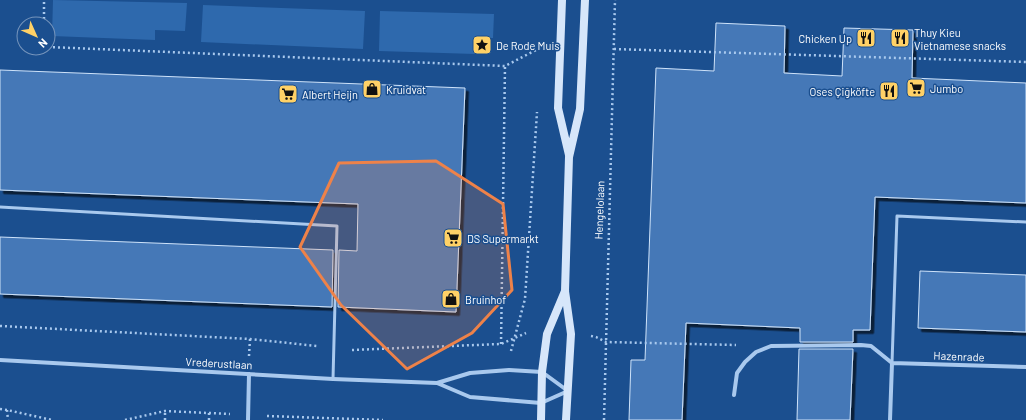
<svg xmlns="http://www.w3.org/2000/svg" width="1026" height="420" viewBox="0 0 1026 420" font-family="Barlow,sans-serif">
<style>
.green{fill:#2e69ad}
.building{fill:#4478b7;stroke:#cfe3fa;filter:url(#shadow)}
.lines{fill:none;stroke-linecap:round;stroke-linejoin:round}
.path{stroke:#a9c9ee;stroke-width:2.5;stroke-dasharray:2 3;stroke-linecap:butt}
.lane{stroke:#a9c9ee;stroke-width:3}
.street{stroke:#a9c9ee;stroke-width:4}
.secondary{stroke:#d6e6fa;stroke-width:8}
.marked{fill:#ee8249;fill-opacity:0.2;stroke:#ee8249;stroke-width:3;stroke-linejoin:round}
.labels{text-anchor:middle;dominant-baseline:central;stroke-width:3;stroke-linejoin:round;paint-order:stroke}
.poi-label{font-size:11px;fill:#fff;stroke:#1b4f8f;text-anchor:start}
.street-label{font-size:11px;fill:#fff;stroke:#1b4f8f}
</style>
<defs>
<filter id="shadow"><feDropShadow dx="3.5" dy="3.5" stdDeviation="0" flood-color="#0009"/></filter>
</defs>
<rect width="100%" height="100%" fill="#1b4f8f"/>
<path class="green" d="M 53,0 L 187,3 L 185,31 L 155,30 L 155,40 L 52,36 Z
M 203,5 L 365,11 L 363,49 L 201,42 Z
M 380,11 L 494,14 L 493,38 L 476,38 L 475,54 L 379,51 Z"/>
<path class="building" d="M 716,23 L 785,26 L 784,73 L 842,76 L 844,28 L 913,30 L 912,78 L 1026,83 L 1026,203 L 875,197 L 870,330 L 853,330 L 853,342 L 800,342 L 800,328 L 686,323 L 682,420 L 629,420 L 631,360 L 645,360 L 656,68 L 714,71 Z
M 0,70 L 465,88 L 456,312 L 338,307 L 339,250 L 357,251 L 358,204 L 0,190 Z
M 0,237 L 333,250 L 332,307 L 0,294 Z
M 920,271 L 1026,275 L 1026,332 L 918,328 Z
M 799,349 L 853,349 L 850,420 L 797,420 Z"/>
<g class="lines">
<path class="path" d="M 44,24 L 44,0
M 48,47 L 505,66 L 540,48
M 614,49 L 1026,62
M 0,326 L 250,339 L 317,346
M 591,336 L 596,337 L 606,342 L 736,345
M 501,344 L 505,66
M 352,350 L 501,344 L 526,333
M 511,351 L 525,299 L 537,112
M 249,356 L 250,339
M 0,409 L 7,410 L 52,420
M 7,410 L 8,420
M 267,416 L 383,420
M 125,420 L 165,411 L 230,414
M 165,420 L 165,411
M 209,420 L 209,413
M 604,420 L 615,0"/>
<path class="lane" d="M 0,207 L 337,226 L 333,379
M 892,363 L 897,216 L 1026,222"/>
<path class="street" d="M 0,360 L 333,379 L 437,383 L 470,373 L 509,370 L 542,372 L 568,391 L 541,403 L 470,397 L 437,383
M 892,363 L 1026,367
M 734,395 L 737,373 L 745,362 L 756,352 L 771,346 L 861,345 L 871,346 L 892,363
M 248,420 L 249,374
M 890,420 L 892,363"/>
<path class="secondary" d="M 562,0 L 558,108 L 569,155
M 541,420 L 542,372 L 547,334 L 565,291
M 566,420 L 571,334 L 565,291 L 569,157 L 580,109 L 585,0"/>
</g>
<path class="marked" d="M 436,161 L 503,204 L 512,290 L 472,333 L 407,369 L 341,305 L 300,247 L 339,163 Z"/>
<defs>
<g id="restaurant-square" transform="scale(1)"><rect x="-9" y="-9" width="18" height="18" rx="4" fill="#ffd166" stroke="#1b4f8f"/><path d="M-5-6h1v4h1v-4h1v4h1v-4h1v5L-1.5 .5V6h-2V.5L-5-1ZM5-6V6H3V1.5H1.5Q1.5-4 5-6Z" fill="#111"/></g>
<g id="sight-square" transform="scale(1)"><rect x="-9" y="-9" width="18" height="18" rx="4" fill="#ffd166" stroke="#1b4f8f"/><path d="M0-6L1.8-2.2L6-1.7L2.9 1.2L3.7 5.4L0 3.3L-3.7 5.4L-2.9 1.2L-6-1.7L-1.8-2.2Z" fill="#111"/></g>
<g id="supermarket-square" transform="scale(1)"><rect x="-9" y="-9" width="18" height="18" rx="4" fill="#ffd166" stroke="#1b4f8f"/><path d="M-6-5.5h2.5l.6 2H6L4.5 2H-2.5L-4.4-4H-6ZM-1.5 3.2a1.3 1.3 0 1 0 .1 0ZM3 3.2a1.3 1.3 0 1 0 .1 0Z" fill="#111"/></g>
<g id="shop-square" transform="scale(1)"><rect x="-9" y="-9" width="18" height="18" rx="4" fill="#ffd166" stroke="#1b4f8f"/><path d="M-5-2.5h2.3a2.7 3.5 0 0 1 5.4 0H5L5.5 6h-11ZM-1.5-2.5h3a1.5 2.3 0 0 0-3 0Z" fill="#111"/></g>
</defs>
<g fill-rule="evenodd">
<use href="#restaurant-square" x="866" y="38"/>
<use href="#restaurant-square" x="900" y="38"/>
<use href="#sight-square" x="482" y="45"/>
<use href="#supermarket-square" x="916" y="88"/>
<use href="#shop-square" x="372" y="89"/>
<use href="#restaurant-square" x="889" y="91"/>
<use href="#supermarket-square" x="288" y="94"/>
<use href="#supermarket-square" x="453" y="238"/>
<use href="#shop-square" x="451" y="299"/>
</g>
<g class="labels">
<g class="poi-label">
<text x="914" y="32">Thuy Kieu<tspan x="914" dy="13">Vietnamese snacks</tspan></text>
<text x="852" y="38" text-anchor="end">Chicken Up</text>
<text x="496" y="45">De Rode Muis</text>
<text x="930" y="88">Jumbo</text>
<text x="386" y="89">Kruidvat</text>
<text x="875" y="91" text-anchor="end">Oses Çiğköfte</text>
<text x="302" y="94">Albert Heijn</text>
<text x="467" y="238">DS Supermarkt</text>
<text x="465" y="299">Bruinhof</text>
</g>
<g class="street-label">
<text transform="translate(599 210) rotate(-88)">Hengelolaan</text>
<text transform="translate(959 356) rotate(2)">Hazenrade</text>
<text transform="translate(219 363) rotate(3)">Vrederustlaan</text>
</g>
</g>
<g transform="translate(36 36) rotate(135)"><circle r="19" fill="#1b4f8f" stroke="#7695bc"/>
<path d="M0-3L7 15L0 10L-7 15Z" fill="#ffd166"/>
<text y="-6" font-size="11" font-weight="bold" text-anchor="middle" fill="#ffffff">N</text>
</g>
</svg>
